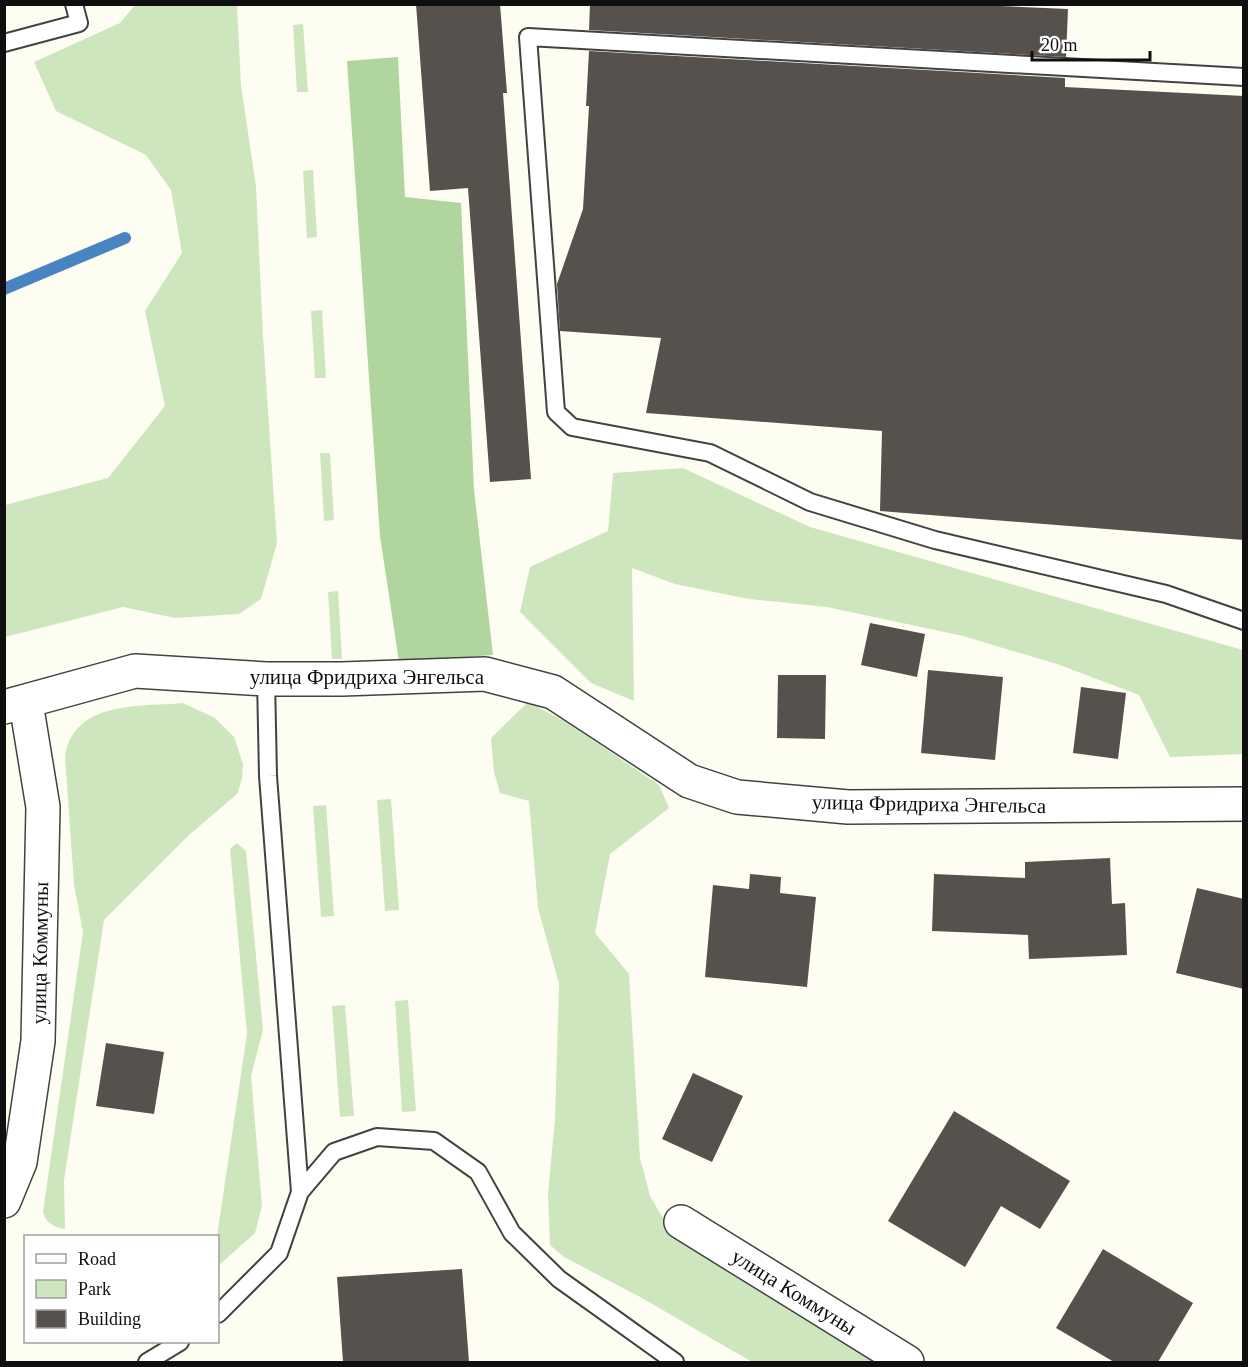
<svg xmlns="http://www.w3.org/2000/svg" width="1248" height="1367" viewBox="0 0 1248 1367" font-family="'Times New Roman',serif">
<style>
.green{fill:#cee6be}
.forest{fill:#b1d59e}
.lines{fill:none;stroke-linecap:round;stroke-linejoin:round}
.stream{stroke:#4884c1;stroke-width:12}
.building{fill:#56514c}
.service-casing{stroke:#424242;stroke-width:20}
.minor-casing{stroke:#424242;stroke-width:36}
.service{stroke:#fff;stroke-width:16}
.minor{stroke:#fff;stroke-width:33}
.labels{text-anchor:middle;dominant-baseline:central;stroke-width:6;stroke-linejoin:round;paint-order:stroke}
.street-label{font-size:21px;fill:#0f0f0f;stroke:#fff}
</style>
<rect width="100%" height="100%" fill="#fefdf2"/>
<path class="green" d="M 136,4 L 237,5 L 241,85 L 256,187 L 263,336 L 277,543 L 261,599 L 239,614 L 175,618 L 123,607 L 5,637 L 5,505 L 108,478 L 165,406 L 145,311 L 182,253 L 171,190 L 146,155 L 56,111 L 34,62 L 120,23 Z
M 303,24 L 308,92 L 297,92 L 293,25 Z
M 313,170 L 317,237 L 307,238 L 303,171 Z
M 322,310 L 326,378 L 315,378 L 311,311 Z
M 320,453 L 330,453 L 334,520 L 324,521 Z
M 683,468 L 810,527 L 1243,650 L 1243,754 L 1170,757 L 1139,695 L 1057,664 L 963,636 L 827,607 L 749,599 L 675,584 L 632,568 L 634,701 L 591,683 L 520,612 L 530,567 L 608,531 L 613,473 Z
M 338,591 L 342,659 L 332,659 L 328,592 Z
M 528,702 L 566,722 L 659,785 L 669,808 L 610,854 L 595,933 L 629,974 L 640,1158 L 650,1196 L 661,1215 L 688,1246 L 786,1297 L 890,1362 L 752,1362 L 642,1298 L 564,1257 L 550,1245 L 548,1194 L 555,1119 L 559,984 L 538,908 L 529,801 L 500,793 L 494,772 L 491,738 Z
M 183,703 L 215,718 L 234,737 L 243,764 L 242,779 L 237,794 L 189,835 L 104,920 L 64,1180 L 65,1229 C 54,1227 46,1223 43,1212 L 83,932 L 74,885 L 65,756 C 75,700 139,707 183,703 Z
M 391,799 L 399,910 L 385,911 L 377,800 Z
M 326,805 L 334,916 L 321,917 L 313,806 Z
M 237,843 L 246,851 L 263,1030 L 251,1076 L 262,1206 L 255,1233 L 218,1266 L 217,1236 L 247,1034 L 230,849 Z
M 408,1000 L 416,1111 L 402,1112 L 395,1001 Z
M 345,1005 L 354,1116 L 340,1117 L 332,1006 Z"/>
<path class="forest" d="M 398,57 L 405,197 L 461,203 L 474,490 L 493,655 L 399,662 L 380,536 L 347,61 Z"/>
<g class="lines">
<path class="stream" d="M 4,289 L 125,238"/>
</g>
<path class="building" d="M 416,4 L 500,4 L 507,93 L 503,93 L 531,479 L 490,482 L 468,188 L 430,191 Z
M 590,4 L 953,4 L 1068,9 L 1066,57 L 589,30 Z
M 589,51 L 1065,78 L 1065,87 L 1244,96 L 1244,540 L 880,511 L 882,431 L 646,413 L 661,338 L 560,331 L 557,284 L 583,209 L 589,106 L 586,106 Z
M 870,623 L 925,634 L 917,677 L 861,665 Z
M 928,670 L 1003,677 L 995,760 L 921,753 Z
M 778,675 L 826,675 L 825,739 L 777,738 Z
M 1081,687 L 1126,693 L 1118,759 L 1073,753 Z
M 1110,858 L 1112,904 L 1125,903 L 1127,955 L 1029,959 L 1028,935 L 932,931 L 934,874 L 1025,878 L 1025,862 Z
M 750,874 L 781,877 L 780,893 L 816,897 L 807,987 L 705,977 L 713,885 L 749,889 Z
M 1197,888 L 1244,899 L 1244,989 L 1176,973 Z
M 106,1043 L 164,1052 L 154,1114 L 96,1106 Z
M 693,1073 L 743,1096 L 712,1162 L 662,1139 Z
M 954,1111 L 1070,1181 L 1040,1229 L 1001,1206 L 965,1267 L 888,1221 Z
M 1103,1249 L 1193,1303 L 1158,1362 L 1114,1362 L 1056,1328 Z
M 462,1269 L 469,1362 L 343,1362 L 337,1277 Z"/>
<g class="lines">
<g class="service-casing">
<path id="service" d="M 4,43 L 79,23 L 74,4
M 1244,77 L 528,37 L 556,412 L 572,427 L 710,453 L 810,502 L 935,540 L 1166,594 L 1244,621
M 266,679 L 268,776 L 300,1192
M 218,1314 L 279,1253 L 300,1192 L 334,1152 L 377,1137 L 434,1141 L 478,1172 L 512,1233 L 559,1279 L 675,1362
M 147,1362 L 180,1342"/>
</g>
<g class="minor-casing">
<path id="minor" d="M 4,707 L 135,671 L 266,679 L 342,679 L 485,674 L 553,692 L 689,781 L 737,797 L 848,807 L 1244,804
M 4,1201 L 20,1162 L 38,1041 L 43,807 L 26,703
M 681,1222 L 907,1362"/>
</g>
<use href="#service" class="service"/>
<use href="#minor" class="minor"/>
</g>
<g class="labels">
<g class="street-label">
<text x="367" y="677">улица Фридриха Энгельса</text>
<text transform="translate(929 804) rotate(1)">улица Фридриха Энгельса</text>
<text transform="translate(40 953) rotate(-89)">улица Коммуны</text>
<text transform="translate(794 1292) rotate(32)">улица Коммуны</text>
</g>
</g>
<rect width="1248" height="1367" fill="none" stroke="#0f0f0f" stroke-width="12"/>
<rect x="24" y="1235" width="195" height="108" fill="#ffffff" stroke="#9f9f9f" stroke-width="1.5"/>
<rect x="36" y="1254" width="30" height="9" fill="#ffffff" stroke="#9f9f9f" stroke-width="1.5"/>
<text x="78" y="1265" font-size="18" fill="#0f0f0f">Road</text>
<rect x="36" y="1280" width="30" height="18" fill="#cee6be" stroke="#9f9f9f" stroke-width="1.5"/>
<text x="78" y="1295" font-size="18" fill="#0f0f0f">Park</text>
<rect x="36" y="1310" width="30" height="18" fill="#56514c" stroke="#9f9f9f" stroke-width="1.5"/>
<text x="78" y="1325" font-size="18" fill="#0f0f0f">Building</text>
<path d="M1032 51v9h118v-9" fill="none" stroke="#0f0f0f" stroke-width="3"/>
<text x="1041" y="51" font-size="18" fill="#0f0f0f" stroke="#ffffff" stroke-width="4.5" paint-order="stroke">20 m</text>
</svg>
